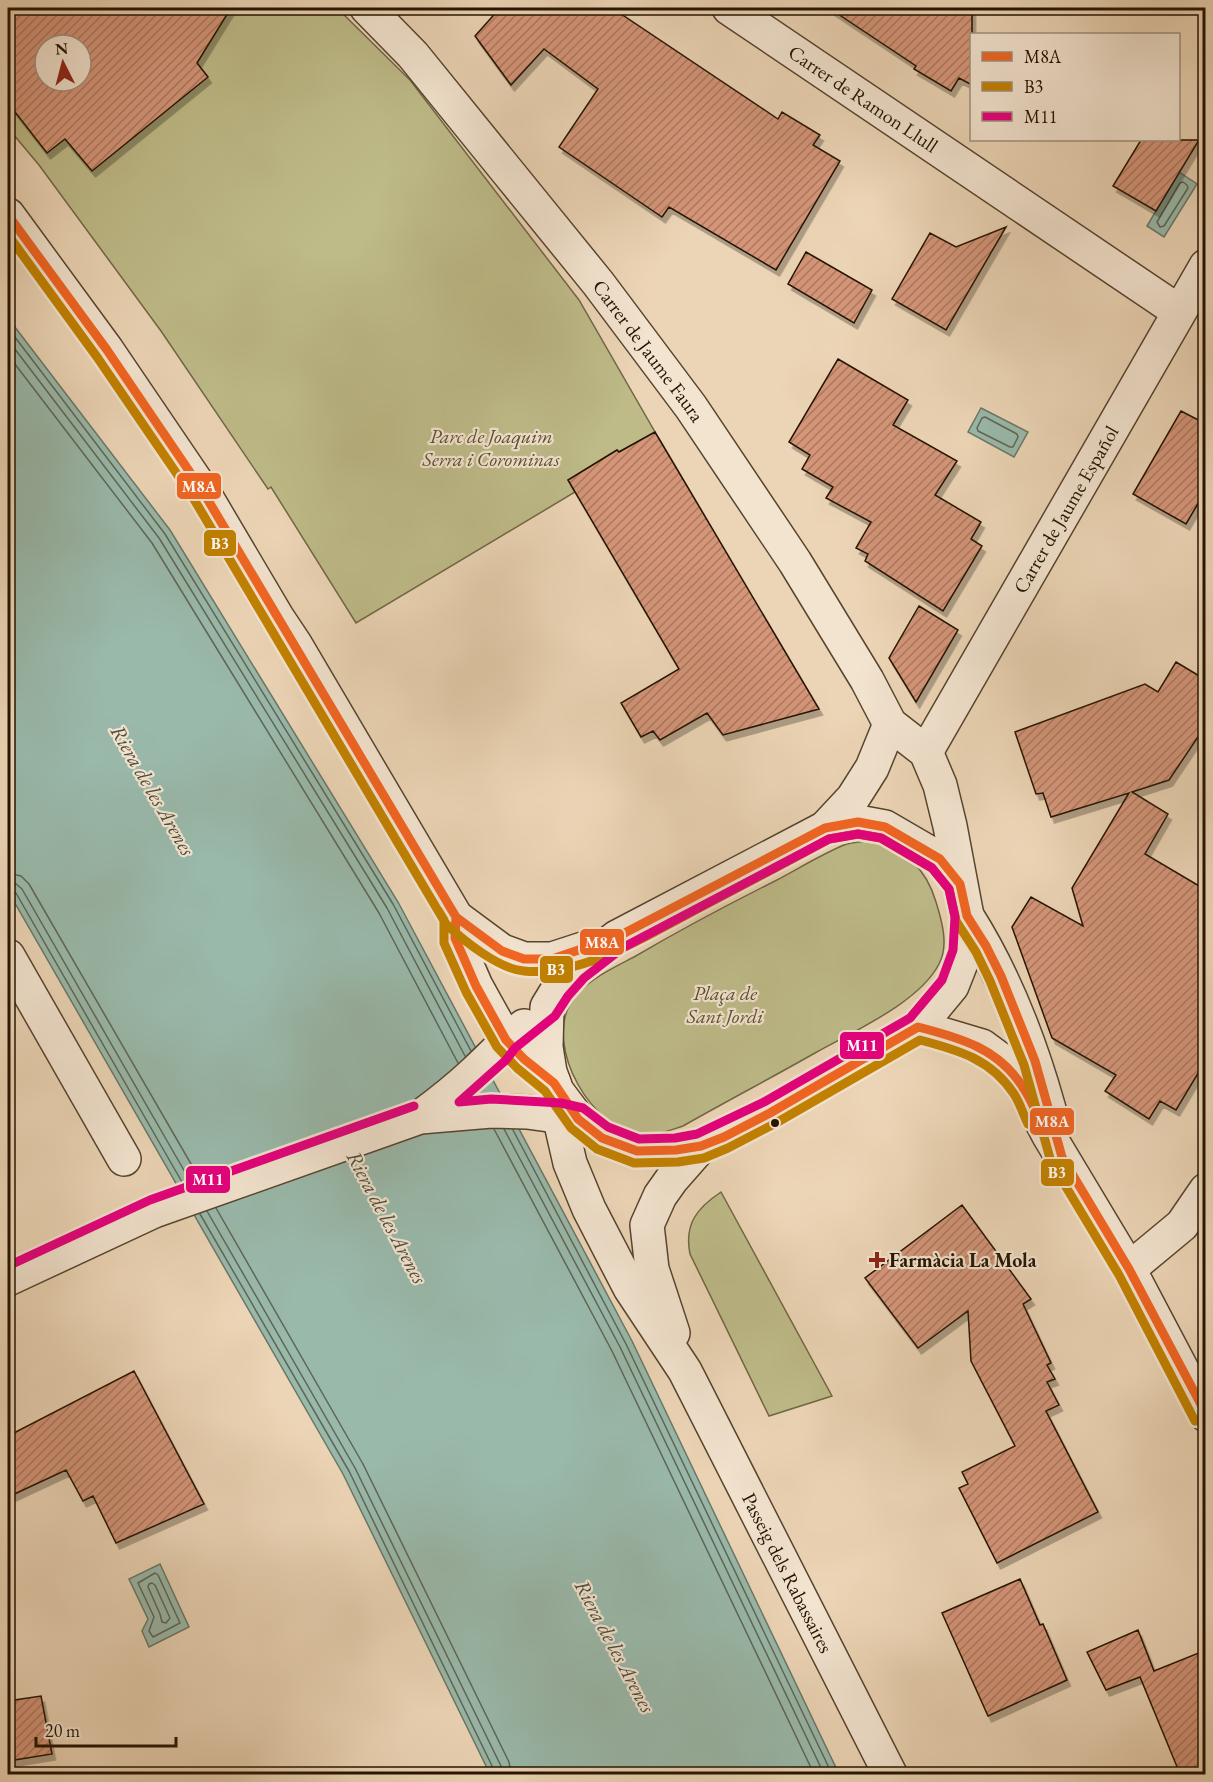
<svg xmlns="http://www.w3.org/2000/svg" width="1213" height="1782" viewBox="0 0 1213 1782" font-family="'EB Garamond',serif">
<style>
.green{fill:#bebb89;stroke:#716744;stroke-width:1.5;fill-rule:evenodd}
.water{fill:#99b9ab;stroke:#6a7767;stroke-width:1.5}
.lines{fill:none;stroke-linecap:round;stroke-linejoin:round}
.shore{stroke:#5e6656;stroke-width:1.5}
.building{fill:url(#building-hatch);stroke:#241300;stroke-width:1.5;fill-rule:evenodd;filter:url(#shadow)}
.minor-casing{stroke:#56442e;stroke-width:36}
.minor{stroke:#f3e4d0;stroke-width:33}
.bus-1-casing{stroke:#f3e4d0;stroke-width:14}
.bus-2-casing{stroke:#f3e4d0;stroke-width:14}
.bus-3-casing{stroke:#f3e4d0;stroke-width:14}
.bus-1{stroke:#f26522;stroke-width:9}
.bus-2{stroke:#c28100;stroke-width:9}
.bus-3{stroke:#e5007d;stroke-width:9}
.bus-dot{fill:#241300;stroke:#f3e4d0;stroke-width:2}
.poi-dot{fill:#8f2418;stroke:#f3e4d0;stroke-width:2}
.labels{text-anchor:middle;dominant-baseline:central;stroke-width:4.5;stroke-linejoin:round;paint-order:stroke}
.street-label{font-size:20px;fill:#241300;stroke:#f3e4d0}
.park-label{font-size:20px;font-style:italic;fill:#5a4e30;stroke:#f3e4d0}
.poi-label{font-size:20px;font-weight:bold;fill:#241300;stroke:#f3e4d0;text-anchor:start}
.water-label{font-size:21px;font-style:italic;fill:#4d4d3c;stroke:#f3e4d0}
.line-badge{stroke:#f3e4d0;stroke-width:2}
.badge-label{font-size:16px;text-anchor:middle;font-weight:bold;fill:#fff}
</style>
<defs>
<pattern id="building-hatch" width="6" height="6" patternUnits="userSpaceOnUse" patternTransform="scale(1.5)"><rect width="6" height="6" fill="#d49579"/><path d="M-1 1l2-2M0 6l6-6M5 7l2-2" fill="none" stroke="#ac7861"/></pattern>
<filter id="shadow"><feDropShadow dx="3.5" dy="6" stdDeviation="0" flood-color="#0004"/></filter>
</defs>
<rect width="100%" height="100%" fill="#ecd5b6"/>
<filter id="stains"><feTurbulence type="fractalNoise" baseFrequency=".00333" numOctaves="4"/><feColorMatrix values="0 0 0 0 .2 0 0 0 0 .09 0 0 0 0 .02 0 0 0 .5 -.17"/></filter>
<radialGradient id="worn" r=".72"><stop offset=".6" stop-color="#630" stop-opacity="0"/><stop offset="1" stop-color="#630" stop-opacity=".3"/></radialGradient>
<path class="green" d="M 8,8 L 337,8 L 410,80 L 579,300 L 655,432 L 619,452 L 617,450 L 568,480 L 575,492 L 356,623 L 271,487 L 268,489 L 161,331 L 39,165 L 8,128 ZM 45,45 L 81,45 L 81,81 L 45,81 Z
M 871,840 C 905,849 926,868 936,902 C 942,921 949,946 939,964 C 919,1003 852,1032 815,1053 C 771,1078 727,1101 683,1126 C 670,1130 657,1136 644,1135 C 592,1132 544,1047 571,1002 C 584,981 613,968 634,957 C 680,930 727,905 775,881 C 798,869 820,855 844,845 C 852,842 862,842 871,840 Z
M 721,1192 L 832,1396 L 769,1416 L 690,1254 C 684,1224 697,1208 721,1192 Z"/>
<path class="water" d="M 1179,172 L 1197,184 L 1164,237 L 1147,226 Z
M 8,318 L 170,530 L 398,902 L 632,1341 L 839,1774 L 490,1774 L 343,1474 L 8,891 Z
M 981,408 L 1028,432 L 1014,457 L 968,432 Z
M 160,1564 L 189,1627 L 149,1647 L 142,1631 L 148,1619 L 129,1579 Z"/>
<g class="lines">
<path class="shore" d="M 1183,182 L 1187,185 L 1188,188 L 1164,226 L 1160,227 L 1157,222 L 1180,183 Z
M 8,328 L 165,534 L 393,904 L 471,1051
M 8,340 L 159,538 L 387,908 L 465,1056
M 8,355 L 152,543 L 379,913 L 458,1063
M 985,417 L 1017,434 L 1018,437 L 1013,447 L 1010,447 L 978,431 L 977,428 L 982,418 Z
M 8,873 L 21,876 L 29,884 L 198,1176
M 8,882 L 15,883 L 22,889 L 189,1179
M 8,890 L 16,893 L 182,1182
M 494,1129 L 612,1351 L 814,1774
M 504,1129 L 620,1347 L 824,1774
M 513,1130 L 626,1344 L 832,1774
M 216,1208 L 363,1464 L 509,1762 L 511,1774
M 207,1211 L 355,1468 L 501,1766 L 502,1774
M 200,1214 L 349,1471 L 494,1770 L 494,1774
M 155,1573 L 158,1575 L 180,1623 L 153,1637 L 149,1631 L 154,1617 L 138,1583 Z
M 152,1583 L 155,1585 L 170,1618 L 166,1623 L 162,1622 L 160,1614 L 148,1587 L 149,1584 Z"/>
</g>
<path class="building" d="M 8,8 L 231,8 L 197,63 L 208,77 L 92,171 L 65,139 L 47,153 L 8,103 ZM 45,45 L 81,45 L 81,81 L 45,81 Z
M 500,8 L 612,8 L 778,119 L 782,112 L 820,135 L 813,145 L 840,161 L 776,270 L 669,207 L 662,217 L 559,147 L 598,89 L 544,49 L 511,85 L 475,36 Z
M 829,8 L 972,8 L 972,85 L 959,78 L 951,91 L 914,69 L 916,66 Z
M 1141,140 L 1199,140 L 1156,211 L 1113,186 Z
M 1006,227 L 946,330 L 892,299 L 930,233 L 956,247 Z
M 806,252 L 872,290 L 854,323 L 788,284 Z
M 838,359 L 908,400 L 893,425 L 957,461 L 935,495 L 981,522 L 971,539 L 982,546 L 943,611 L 865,561 L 868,554 L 856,548 L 871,522 L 826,498 L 833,487 L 802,469 L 810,455 L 789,442 Z
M 1181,411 L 1206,424 L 1206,490 L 1186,524 L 1133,494 Z
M 655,432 L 819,709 L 723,735 L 707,713 L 660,740 L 653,731 L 641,737 L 621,703 L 679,669 L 568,480 L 617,450 L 619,452 Z
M 919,606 L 958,630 L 916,702 L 889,658 Z
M 1176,662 L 1206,680 L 1206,725 L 1169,780 L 1132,792 L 1168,814 L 1145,854 L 1206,890 L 1206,1060 L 1176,1110 L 1160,1101 L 1149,1119 L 1105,1091 L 1116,1075 L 1052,1038 L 1012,927 L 1031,897 L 1083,926 L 1072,888 L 1129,793 L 1051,817 L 1043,793 L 1036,794 L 1015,732 L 1145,684 L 1158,692 Z
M 962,1205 L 1031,1299 L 1023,1304 L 1051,1363 L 1047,1365 L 1055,1379 L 1047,1382 L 1059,1405 L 1046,1411 L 1098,1512 L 997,1563 L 959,1488 L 968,1484 L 962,1472 L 1015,1446 L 971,1361 L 968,1311 L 918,1348 L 865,1278 Z
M 134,1371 L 204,1504 L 116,1543 L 93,1496 L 83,1501 L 66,1470 L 8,1497 L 8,1436 Z
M 1020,1579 L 1040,1625 L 1043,1624 L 1067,1680 L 988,1716 L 942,1613 Z
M 1138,1630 L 1154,1671 L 1206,1650 L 1206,1774 L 1180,1774 L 1140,1677 L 1106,1690 L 1087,1652 Z
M 41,1696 L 52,1754 L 8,1761 L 8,1701 Z"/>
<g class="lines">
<g class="minor-casing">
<g id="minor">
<path id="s1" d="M 367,8 L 413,55 L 507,171 L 598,283 L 691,407 L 795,562 L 867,680 L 890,724 L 926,752 L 940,785 L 950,826 L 967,916 L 965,953 L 952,986 L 918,1027 L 770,1113 L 701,1146 L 676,1150 L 637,1151 L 602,1138 L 578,1119 L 557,1091 L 550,1072 L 546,1047 L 547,1007 L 558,989 L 576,969 L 617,937 L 825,828 L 858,822 L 885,827 L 940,859 L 960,884"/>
<path id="s2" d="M 729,8 L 1178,311"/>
<path d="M 8,215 L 107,350 L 202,490 L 277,617 L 295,644 L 456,917 L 502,951 L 524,959 L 552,959 L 595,945"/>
<path id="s3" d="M 926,752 L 1206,266"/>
<path d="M 825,828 L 853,798 L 872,768 L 890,724"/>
<path d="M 967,916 C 1005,976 1030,1041 1049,1109"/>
<path d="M 456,917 L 455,938 L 476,986 L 506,1040 L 524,1059 L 554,1083"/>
<path d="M 8,956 L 124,1159"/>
<path d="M 918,1027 L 982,1046 L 1005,1063 L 1023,1086 L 1048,1134 L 1129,1269 L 1206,1415"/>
<path id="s4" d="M 558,1093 L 559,1115 L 570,1163 L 589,1209 L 630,1288 L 685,1371 L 890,1774"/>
<path d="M 420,1117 C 439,1103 458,1088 475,1072 C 492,1056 507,1040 524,1026"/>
<path d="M 1129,1269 L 1182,1225 L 1206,1190"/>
<path d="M 8,1279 L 154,1211 L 420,1117 L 491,1111 L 527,1112 L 578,1119"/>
<path d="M 673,1333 L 652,1269 L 647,1225 L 660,1196 L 672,1179 L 701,1146"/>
</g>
</g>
<use href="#minor" class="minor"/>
<g class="bus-1-casing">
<path id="bus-1" d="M 8,215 L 107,350 L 202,490 L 456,917 L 502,951 L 524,959 L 552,959 L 617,937 L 825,828 L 858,822 L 885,827 L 940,859 L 960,884 L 967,916 L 986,946 L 1001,976 L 1035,1061 L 1062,1157 L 1129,1269 L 1206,1414
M 448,904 L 456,917 L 455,938 L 476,986 L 506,1040 L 524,1059 L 554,1083 L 578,1119 L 602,1138 L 637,1151 L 676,1150 L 701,1146 L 724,1137 L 770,1113 L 918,1027 C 961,1038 1000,1049 1024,1089 C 1030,1098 1034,1108 1039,1118"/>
</g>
<g class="bus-2-casing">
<path id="bus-2" d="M 8,235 L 97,357 L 192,496 L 446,924 C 464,941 499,969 524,971 C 585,977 651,933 703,906 C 745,884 787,862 829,839 L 858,834 L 881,838 L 932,868 L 949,889 L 956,921 L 976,952 L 990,981 L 1024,1065 L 1051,1162 L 1119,1275 L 1195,1421
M 438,910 L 444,920 L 444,943 L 466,992 L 497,1047 L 517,1068 L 545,1091 L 571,1128 L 597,1149 L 634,1163 L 678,1162 L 704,1158 L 728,1148 L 776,1123 L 920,1040 C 958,1050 991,1059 1014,1094 C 1020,1103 1023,1114 1028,1124"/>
</g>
<g class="bus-3-casing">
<path id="bus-3" d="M 858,834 L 881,838 L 932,868 L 949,889 L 955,917 L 953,950 L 942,980 L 910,1018 L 764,1102 L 697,1134 L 675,1138 L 639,1139 L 608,1127 L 583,1108 L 561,1103 L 491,1099 L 459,1102 L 506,1060 L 515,1048 L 555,1016 L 568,996 L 584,978 L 624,947 L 829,839 Z
M 8,1266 L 150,1200 L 414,1106"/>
</g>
<use href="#bus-1" class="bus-1"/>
<use href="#bus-2" class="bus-2"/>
<use href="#bus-3" class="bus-3"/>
</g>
<circle class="bus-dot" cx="775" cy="1123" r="5"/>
<path class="poi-dot" d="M874 1251h6v6h6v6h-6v6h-6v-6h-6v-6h6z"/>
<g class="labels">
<g class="street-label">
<text stroke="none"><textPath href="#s2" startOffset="162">Carrer de Ramon Llull</textPath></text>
<text stroke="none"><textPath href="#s1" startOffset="444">Carrer de Jaume Faura</textPath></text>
<text stroke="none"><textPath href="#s3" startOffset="280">Carrer de Jaume Español</textPath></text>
<text stroke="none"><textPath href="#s4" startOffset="536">Passeig dels Rabassaires</textPath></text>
</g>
<g class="park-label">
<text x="491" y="436">Parc de Joaquim<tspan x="491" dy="23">Serra i Corominas</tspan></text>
<text x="725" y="993">Plaça de<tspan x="725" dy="23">Sant Jordi</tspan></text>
</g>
<g class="poi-label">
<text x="889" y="1260">Farmàcia La Mola</text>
</g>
<g class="water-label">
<text transform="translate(153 790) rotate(60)">Riera de les Arenes</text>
<text transform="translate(387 1217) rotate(62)">Riera de les Arenes</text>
<text transform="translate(615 1646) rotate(62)">Riera de les Arenes</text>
</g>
</g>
<g class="line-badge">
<rect x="176" y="472" width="46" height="28" rx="6" fill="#f26522"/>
<rect x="203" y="529" width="34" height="28" rx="6" fill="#c28100"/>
<rect x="579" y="928" width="46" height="28" rx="6" fill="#f26522"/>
<rect x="539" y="955" width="35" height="29" rx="6" fill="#c28100"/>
<rect x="839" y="1031" width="46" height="29" rx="6" fill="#e5007d"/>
<rect x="1029" y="1107" width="46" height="29" rx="6" fill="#f26522"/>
<rect x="1040" y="1158" width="35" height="29" rx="6" fill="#c28100"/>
<rect x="185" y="1165" width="46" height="29" rx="6" fill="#e5007d"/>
</g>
<g class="badge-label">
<text x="199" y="492">M8A</text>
<text x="220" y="549">B3</text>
<text x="602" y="948">M8A</text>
<text x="556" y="975">B3</text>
<text x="862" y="1051">M11</text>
<text x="1052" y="1127">M8A</text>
<text x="1057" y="1178">B3</text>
<text x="208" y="1185">M11</text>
</g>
<rect width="1213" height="1782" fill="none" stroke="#ecd5b6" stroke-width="30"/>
<rect x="9" y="9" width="1195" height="1764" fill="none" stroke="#241300" stroke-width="3"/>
<rect x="15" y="15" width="1183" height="1752" fill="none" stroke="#241300" stroke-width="1.5"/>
<rect x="970" y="33" width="210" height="108" fill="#f3e4d0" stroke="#a0907d" stroke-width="1.5"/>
<rect x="982" y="52" width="30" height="9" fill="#f26522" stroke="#a0907d" stroke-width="1.5"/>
<text x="1024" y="63" font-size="18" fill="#241300">M8A</text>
<rect x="982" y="82" width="30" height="9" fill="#c28100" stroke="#a0907d" stroke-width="1.5"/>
<text x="1024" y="93" font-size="18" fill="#241300">B3</text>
<rect x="982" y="112" width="30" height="9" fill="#e5007d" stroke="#a0907d" stroke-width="1.5"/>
<text x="1024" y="123" font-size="18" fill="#241300">M11</text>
<g transform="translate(63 63) rotate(354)"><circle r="28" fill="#f3e4d0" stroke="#a0907d" stroke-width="1.5"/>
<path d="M0-4.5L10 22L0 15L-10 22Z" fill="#8f2418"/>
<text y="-9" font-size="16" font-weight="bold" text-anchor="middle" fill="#241300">N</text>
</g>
<path d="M36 1737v9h140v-9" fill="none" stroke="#241300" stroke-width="3"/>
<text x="45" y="1737" font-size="18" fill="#241300" stroke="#f3e4d0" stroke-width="4.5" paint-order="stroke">20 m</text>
<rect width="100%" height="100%" filter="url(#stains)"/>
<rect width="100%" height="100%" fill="url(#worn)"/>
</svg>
